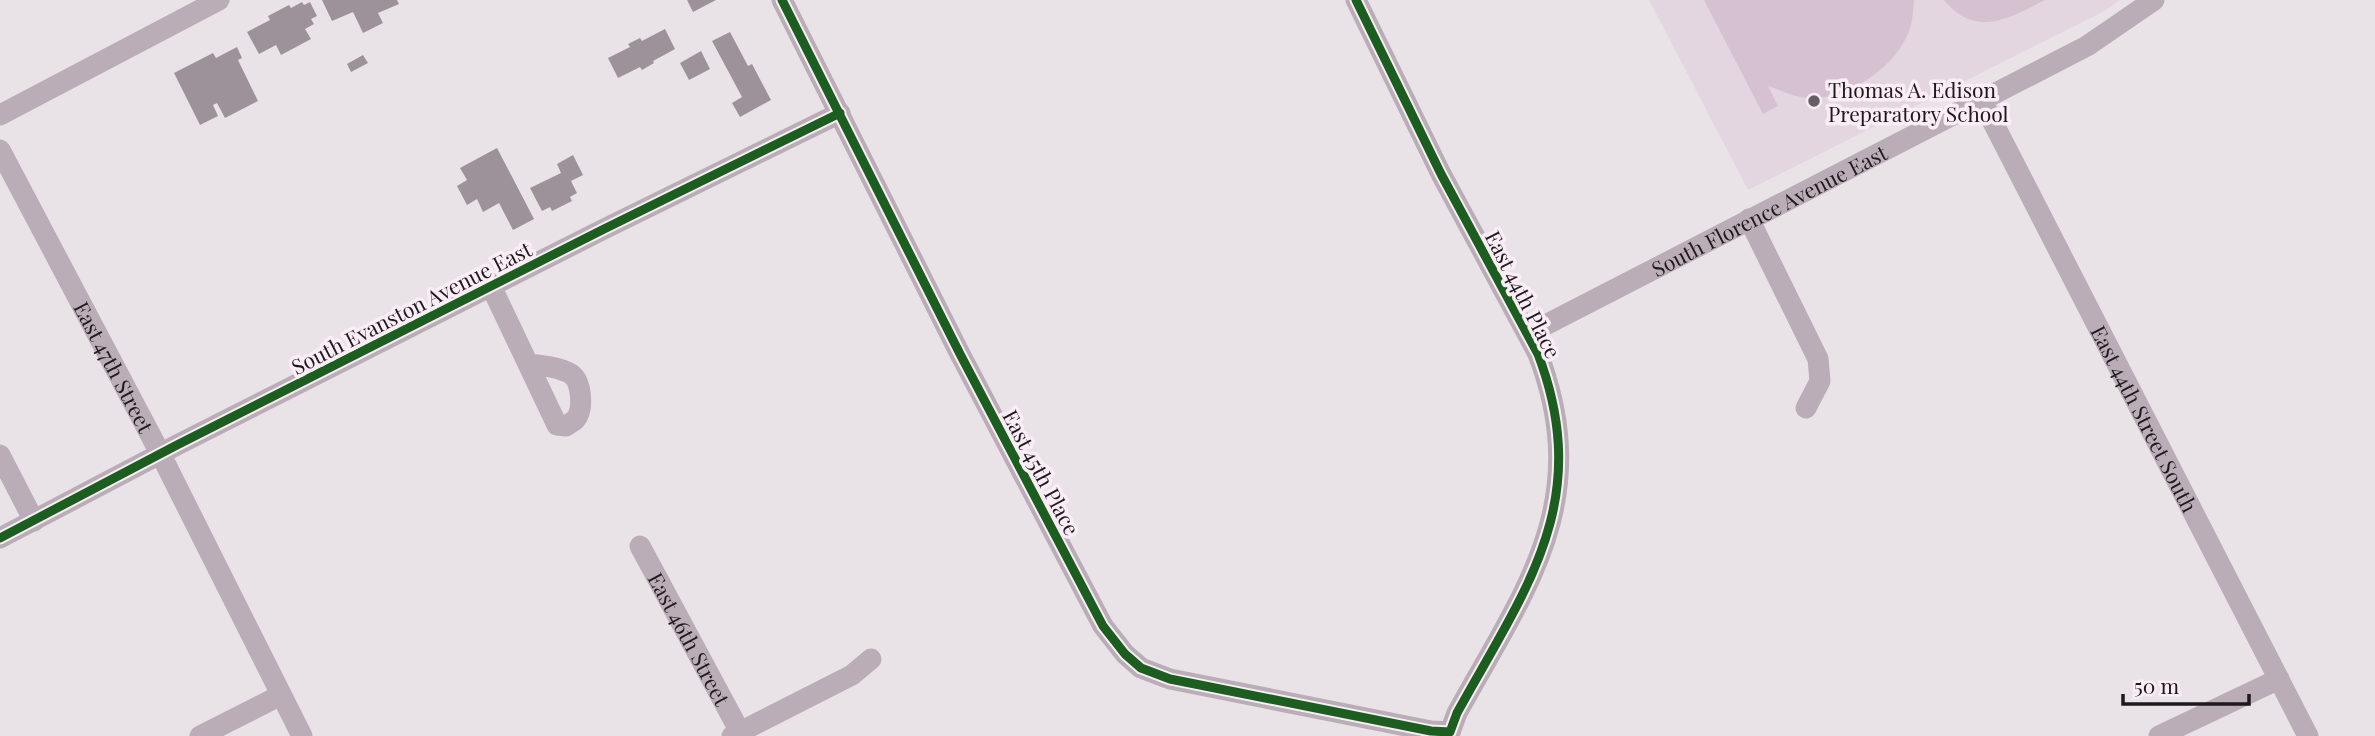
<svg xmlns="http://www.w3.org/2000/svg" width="2375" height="736" viewBox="0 0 2375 736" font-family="'Playfair Display',serif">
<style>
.built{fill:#e3d6e0}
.green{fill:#d6c1d0}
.building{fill:#9d929a}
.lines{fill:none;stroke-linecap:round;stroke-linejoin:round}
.minor{stroke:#baadb7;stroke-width:21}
.cycleway-casing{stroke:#faedf6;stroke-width:13}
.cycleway{stroke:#1b5e20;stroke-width:9}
.poi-dot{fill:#646063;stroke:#faedf6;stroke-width:2.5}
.labels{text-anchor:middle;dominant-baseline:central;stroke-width:7;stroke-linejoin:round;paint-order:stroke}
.poi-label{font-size:21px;fill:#1d191c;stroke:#faedf6;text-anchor:start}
.street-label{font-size:21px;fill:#1d191c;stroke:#faedf6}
</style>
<rect width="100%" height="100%" fill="#e9e3e8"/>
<path class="built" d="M 1649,0 L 2120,0 L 2103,12 L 1748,190 Z"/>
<path class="green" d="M 1704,0 L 1914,0 L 1914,1 C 1913,10 1913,19 1910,28 C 1899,64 1852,97 1815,98 C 1798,99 1783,91 1768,86 L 1778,106 L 1763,114 Z
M 1944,0 L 2045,0 C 2008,19 1975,38 1944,0 Z"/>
<path class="building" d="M 322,0 L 397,0 L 399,4 L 378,13 L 383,23 L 363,33 L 353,12 L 332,21 Z
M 687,0 L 716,0 L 693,12 Z
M 302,2 L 304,5 L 310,2 L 317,16 L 311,19 L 314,24 L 305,29 L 311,39 L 281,55 L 276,45 L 259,54 L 247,32 L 270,20 L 268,16 L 289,5 L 291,8 Z
M 665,29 L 675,49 L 653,61 L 654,63 L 642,70 L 640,67 L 618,78 L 608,58 L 630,47 L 628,44 L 640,38 L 642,41 Z
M 730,32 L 748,66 L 752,64 L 771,100 L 740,117 L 732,103 L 742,97 L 712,41 Z
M 237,47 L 242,58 L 238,60 L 258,101 L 225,118 L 217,103 L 213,105 L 218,116 L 200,125 L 174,73 L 213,53 L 216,58 Z
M 701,51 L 710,69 L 689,80 L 680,63 Z
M 363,55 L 368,63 L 351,72 L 347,64 Z
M 497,148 L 534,219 L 513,230 L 499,203 L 483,212 L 477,199 L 467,205 L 457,186 L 467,180 L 460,168 Z
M 573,155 L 583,175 L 571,181 L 577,193 L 570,197 L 572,201 L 552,211 L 550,207 L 542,211 L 530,188 L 561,173 L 557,164 Z"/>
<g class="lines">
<g class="minor">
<path d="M 782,0 L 960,354 L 1103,626 L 1125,654 L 1141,668 L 1170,679 L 1431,731 L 1450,732"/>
<path d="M 1356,0 L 1441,174 L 1538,354 C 1594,502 1526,588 1457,713 L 1450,732"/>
<path id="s1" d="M 1981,99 L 2308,736"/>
<path d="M 0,115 L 219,0"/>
<path id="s2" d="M 0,150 L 160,453 L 302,736"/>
<path d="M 1749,219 L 1818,359 L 1820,381 L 1806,408"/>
<path d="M 491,286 L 557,425 L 566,426 C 569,424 572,422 575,420 C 584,410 582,382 571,374 C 559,367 541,365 528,364"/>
<path id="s3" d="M 1528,334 L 2087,46 L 2154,0"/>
<path d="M 0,455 L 34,521"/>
<path d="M 0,538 L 177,445 L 604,229 L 840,113"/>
<path id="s4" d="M 640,546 L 740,732"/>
<path d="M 200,736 L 281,695"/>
<path d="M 732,736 L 852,675 L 871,659"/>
<path d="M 2159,736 L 2279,679"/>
</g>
<g class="cycleway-casing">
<path id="cycleway" d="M 782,0 L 960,354 L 1103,626 L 1125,654 L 1141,668 L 1170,679 L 1431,731 L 1450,732
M 1356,0 L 1441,174 L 1538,354 C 1594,502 1526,588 1457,713 L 1450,732
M 0,538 L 177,445 L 604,229 L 840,113"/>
</g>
<use href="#cycleway" class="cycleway"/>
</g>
<circle class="poi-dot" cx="1814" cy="101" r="7"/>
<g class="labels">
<g class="poi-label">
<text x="1828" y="89">Thomas A. Edison<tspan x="1828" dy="24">Preparatory School</tspan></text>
</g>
<g class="street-label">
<text stroke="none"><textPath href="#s3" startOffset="271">South Florence Avenue East</textPath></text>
<text transform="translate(1524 294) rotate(63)">East 44th Place</text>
<text transform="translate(411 307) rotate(-27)">South Evanston Avenue East</text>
<text stroke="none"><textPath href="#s2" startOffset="245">East 47th Street</textPath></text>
<text stroke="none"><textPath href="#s1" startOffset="359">East 44th Street South</textPath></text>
<text transform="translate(1042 472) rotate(62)">East 45th Place</text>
<text stroke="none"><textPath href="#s4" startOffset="105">East 46th Street</textPath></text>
</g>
</g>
<path d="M2123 694v10h126v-10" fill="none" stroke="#1d191c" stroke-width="3.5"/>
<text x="2134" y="694" font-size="21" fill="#1d191c" stroke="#faedf6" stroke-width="5" paint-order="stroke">50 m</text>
</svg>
